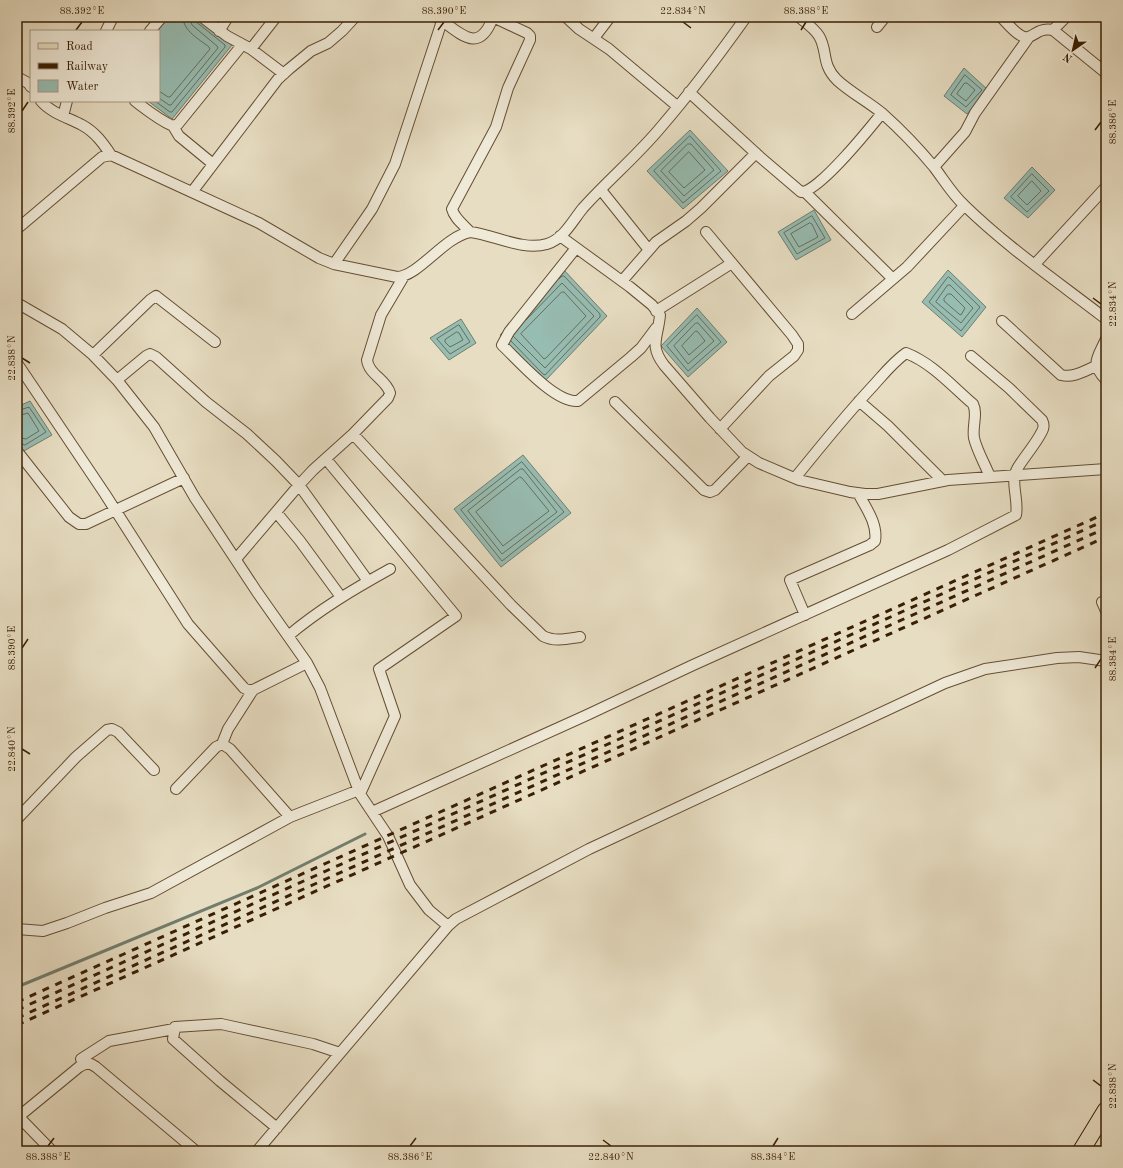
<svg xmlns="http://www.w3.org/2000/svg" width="1123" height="1168" viewBox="0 0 1123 1168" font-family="'Old Standard TT',serif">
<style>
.water{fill:#97bcb2;stroke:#727d6c}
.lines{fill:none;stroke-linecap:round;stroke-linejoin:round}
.shore{stroke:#686e5a;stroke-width:1}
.stream{stroke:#727d6c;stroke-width:3}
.street-casing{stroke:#654e33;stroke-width:12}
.primary-casing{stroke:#3a1f03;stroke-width:18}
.street{stroke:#efe9d7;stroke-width:10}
.primary{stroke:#e7ddc2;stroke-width:16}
.rail{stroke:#3a1f03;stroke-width:3;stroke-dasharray:7 7;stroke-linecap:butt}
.ticks{fill:none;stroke:#3a1f03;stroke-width:1.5}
.neatline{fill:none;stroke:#3a1f03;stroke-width:1.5}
.ticks-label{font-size:10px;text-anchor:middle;fill:#3a1f03}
</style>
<rect width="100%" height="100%" fill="#e7ddc2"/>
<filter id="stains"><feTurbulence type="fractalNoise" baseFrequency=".005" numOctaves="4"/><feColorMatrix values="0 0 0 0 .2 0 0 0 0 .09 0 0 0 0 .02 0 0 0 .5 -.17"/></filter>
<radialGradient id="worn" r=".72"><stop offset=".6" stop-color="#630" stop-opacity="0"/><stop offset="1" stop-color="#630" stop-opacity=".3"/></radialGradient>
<path class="water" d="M 163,17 L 196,17 L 232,45 L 172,119 L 148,101 L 159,101 L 159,31 L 151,31 Z
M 964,68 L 988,90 L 967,114 L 944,96 Z
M 690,130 L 728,171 L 683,209 L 647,171 Z
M 1032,167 L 1055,190 L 1028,218 L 1004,198 Z
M 814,210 L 831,240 L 796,260 L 778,232 Z
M 563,269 L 607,316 L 544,382 L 500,335 Z
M 948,270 L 986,307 L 962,337 L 922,302 Z
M 697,308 L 727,342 L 688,377 L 661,346 Z
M 461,319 L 476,343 L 449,360 L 430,338 Z
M 30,401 L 52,435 L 22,452 L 17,443 L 17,407 Z
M 523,455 L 571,513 L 501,567 L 454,509 Z"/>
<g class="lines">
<path class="shore" d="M 965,75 L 982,90 L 966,107 L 951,95 Z
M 965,83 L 967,83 L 975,90 L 966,101 L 957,94 Z
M 159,91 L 168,97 L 170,97 L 210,49 L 209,47 C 199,39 183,31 183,17
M 159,98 L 169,105 L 171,105 L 218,48 L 217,46 L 192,25 L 189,17
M 155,101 L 170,112 L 172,112 L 225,47 L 225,45 L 195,21 L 194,17
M 690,136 L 721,171 L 683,203 L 654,171 Z
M 688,144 L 691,144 L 714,170 L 684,196 L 661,171 Z
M 689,152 L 705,170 L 684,188 L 669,172 Z
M 1032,174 L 1049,191 L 1027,212 L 1011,197 Z
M 1032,181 L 1041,191 L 1027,205 L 1018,196 Z
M 812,216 L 825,238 L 797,254 L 784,233 Z
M 810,223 L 812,224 L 818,237 L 799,247 L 791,234 Z
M 949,277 L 980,307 L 961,331 L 929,302 L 947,278 Z
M 948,285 L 950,285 L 973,308 L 961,323 L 936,302 Z
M 562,292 L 564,292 L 586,316 L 546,358 L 544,359 L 521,334 Z
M 948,294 L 951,294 L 965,308 L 961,315 L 959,314 L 944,301 L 944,299 Z
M 697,315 L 721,342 L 688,371 L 667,346 Z
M 696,323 L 698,323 L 714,341 L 688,364 L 674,346 Z
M 459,325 L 470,342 L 450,354 L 437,339 Z
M 696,331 L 698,332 L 705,341 L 689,355 L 682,346 Z
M 457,332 L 459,333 L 463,340 L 450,347 L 445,342 L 445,340 Z
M 513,336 L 545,368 L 594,316 L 562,283 L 526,320
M 511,341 L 543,374 L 545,375 L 600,317 L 600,314 L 564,276 L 562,276 L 559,279
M 17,411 L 29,407 L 46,432 L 25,445 L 17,442
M 17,416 L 28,413 L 39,431 L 26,439 L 17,437
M 522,462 L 564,512 L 502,561 L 461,510 Z
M 521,469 L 523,469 L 557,512 L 502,554 L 468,511 Z
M 520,477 L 522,478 L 549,511 L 503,546 L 476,512 Z"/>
<path class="stream" d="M 17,987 L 257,888 L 365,834"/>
<g class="street-casing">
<path id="street" d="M 202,17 L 227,36 L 251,49 L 284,74
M 437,17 C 460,33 479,56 493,17
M 566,17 L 579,29 L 609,49 L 677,106
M 799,17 C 806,23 814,28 819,36 C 828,51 821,64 837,80 C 851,93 869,102 883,114 C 901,130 919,149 934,167 C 944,180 952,194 964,205 C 1007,247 1058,282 1106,319
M 1001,17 C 1007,23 1013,31 1020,35 C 1028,41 1033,34 1040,31 C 1045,29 1048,29 1053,30 L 1106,73
M 877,27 L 885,17
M 1053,30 L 1066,17
M 106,31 L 113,17
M 150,31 L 162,17
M 219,31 L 228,17
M 594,38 L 610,17
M 251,49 L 276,17
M 17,77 L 28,83 L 31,87
M 689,92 L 760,157 L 801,192 C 818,193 870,128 882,113
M 41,101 C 51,113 69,118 82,125 C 95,132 103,143 111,155
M 135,101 C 147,110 159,120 173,126 L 178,124 L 242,45
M 63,116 L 67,101
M 173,126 L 179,136 L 213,164
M 934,167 L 965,132 L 975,113 L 1029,37
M 601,190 L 649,250
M 192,192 L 278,79 L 289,69 L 311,51 L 328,43 L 342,31 L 355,17
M 805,192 L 893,279
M 17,229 L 102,157 L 111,155 L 259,223 L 319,258 L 334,264 L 397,277 C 419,276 444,237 470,232 C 495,235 522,251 547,244 C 564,239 573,220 583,208 C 608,180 637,156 661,127 C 691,92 719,55 746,17
M 470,232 C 464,225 454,218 452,209 L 496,127 L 508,88 L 530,40 L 530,36 L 527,33 L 493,17
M 706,232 L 792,335 L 798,344 L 798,350 L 794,356 L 769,376 L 720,429
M 560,236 L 630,287 L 652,305 L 660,315 C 658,338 649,345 664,365 L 710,418 L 742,452 L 759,463 L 799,480 L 850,492 L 865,494 L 878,494 L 948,480 L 1106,469
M 576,248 L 509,332 L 502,345 C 519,361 555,403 578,401 L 631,357 L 641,348 L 656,328
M 334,264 L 372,209 L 395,164 L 442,21
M 1035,264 L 1106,187
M 622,281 L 656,242 L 686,221 L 701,208 L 756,153
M 17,303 L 62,329 L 93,355 L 117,380 L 154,427 L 195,498 L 257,592 L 307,663 L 320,688 L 360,794 L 388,836 L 410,885 L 429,910 L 448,926
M 656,311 L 732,263
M 852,314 L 907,267 L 964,206
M 1002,321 L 1061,375 C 1074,378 1084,371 1096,366
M 1106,339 C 1097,359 1090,363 1106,380
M 93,355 L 150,300 L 156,296 L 215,342
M 17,363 L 105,494 L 188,624 L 244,688 L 248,690 L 253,690 L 307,663
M 117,380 L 146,356 L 150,354 L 156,357 L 206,402 L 247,434 L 276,461 L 299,485 L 368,581
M 859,401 L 888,426 L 943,481
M 615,402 L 704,490 L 710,492 L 715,490 L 748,456
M 353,434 L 511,605 L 543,636 C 554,642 567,639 580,637
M 17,451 L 69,517 L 79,524 L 86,524 L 184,478
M 326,459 L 456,616 L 379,669 L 395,716 L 360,794
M 795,478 C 820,447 845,416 872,387 C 883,375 893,362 906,353 C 932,363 952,386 973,404 C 978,414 972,426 974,438 C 977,451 985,464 990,477
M 276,512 L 300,541 L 341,597
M 236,559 L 299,485 L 313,470 L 353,434 L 388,398 L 390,393 C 386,379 369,375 367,360 L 381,315 L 404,276
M 1102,602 L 1106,611
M 805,615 L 790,580 L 870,545 L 875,541 C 878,524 866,508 858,493
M 288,636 C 320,609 354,589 390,569
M 222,744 L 228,729 L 253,690
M 176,789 L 216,747 L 222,744 L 230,749 L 290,817
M 372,812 L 587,715 L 691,666 L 948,550 L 1016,515 C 1019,500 1010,482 1017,469 C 1024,457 1039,440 1043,429 C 1044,426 1044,424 1042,420 L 1009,388 L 971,356
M 17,819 L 76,757 L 107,730 L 112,729 L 118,732 L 154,770
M 17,929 L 43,931 L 67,923 L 105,908 L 151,893 L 290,817 L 359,790
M 81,1059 L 109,1041 L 174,1029
M 19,1117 L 52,1151
M 17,1118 L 79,1067 L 85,1064 L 91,1064 L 96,1067 L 196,1151
M 277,1128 L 220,1081 L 173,1039 L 175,1027 L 221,1024 L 313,1044 L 340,1053
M 257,1151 L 448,926 L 456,919 L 589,849 L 945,683 L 985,669 L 1057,658 L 1079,657 L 1106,661"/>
</g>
<g class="primary-casing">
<path id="primary" d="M 1081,1151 L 1106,1110"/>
</g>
<use href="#street" class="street"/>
<use href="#primary" class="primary"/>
<path class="rail" d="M 17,1002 L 1106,513
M 17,1010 L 1106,520
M 17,1018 L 1106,528
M 17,1025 L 1106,537"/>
</g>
<path class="ticks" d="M 683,22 L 691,28M 76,30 L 82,22M 438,30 L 444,22M 801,30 L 806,22M 22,111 L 28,102M 1095,130 L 1101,122M 1093,298 L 1101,304M 22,358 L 30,363M 22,648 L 28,639M 1095,668 L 1101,659M 22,749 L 30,754M 1093,1080 L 1101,1086M 603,1140 L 611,1146M 48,1146 L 54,1138M 410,1146 L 416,1138M 773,1146 L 778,1138"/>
<rect width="1123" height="1168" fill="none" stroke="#e7ddc2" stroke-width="44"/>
<rect x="30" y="30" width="130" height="72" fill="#efe9d7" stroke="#a79882"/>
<rect x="38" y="43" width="20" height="6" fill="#e7ddc2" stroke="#a79882"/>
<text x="66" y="50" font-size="12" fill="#3a1f03">Road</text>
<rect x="38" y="63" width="20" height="6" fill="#3a1f03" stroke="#a79882"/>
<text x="66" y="70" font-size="12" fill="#3a1f03">Railway</text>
<rect x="38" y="80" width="20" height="12" fill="#97bcb2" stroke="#a79882"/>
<text x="66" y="90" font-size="12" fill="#3a1f03">Water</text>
<g transform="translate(1073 50) rotate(214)" stroke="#efe9d7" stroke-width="3" paint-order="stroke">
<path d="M0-3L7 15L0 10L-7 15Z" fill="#3a1f03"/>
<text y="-6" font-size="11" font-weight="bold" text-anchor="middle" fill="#3a1f03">N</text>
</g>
<rect x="22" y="22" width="1079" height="1124" class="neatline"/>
<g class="ticks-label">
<text x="82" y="14">88.392°E</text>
<text x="444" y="14">88.390°E</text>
<text x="683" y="14">22.834°N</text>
<text x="806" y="14">88.388°E</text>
<text transform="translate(11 111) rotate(-90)" y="4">88.392°E</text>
<text transform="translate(1112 122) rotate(-90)" y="4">88.386°E</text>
<text transform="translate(1112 304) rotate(-90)" y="4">22.834°N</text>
<text transform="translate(11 358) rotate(-90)" y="4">22.838°N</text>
<text transform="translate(11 648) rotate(-90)" y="4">88.390°E</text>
<text transform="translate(1112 659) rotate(-90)" y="4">88.384°E</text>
<text transform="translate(11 749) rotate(-90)" y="4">22.840°N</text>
<text transform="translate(1112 1086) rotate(-90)" y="4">22.838°N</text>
<text x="48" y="1160">88.388°E</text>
<text x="410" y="1160">88.386°E</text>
<text x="611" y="1160">22.840°N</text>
<text x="773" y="1160">88.384°E</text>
</g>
<rect width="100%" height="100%" filter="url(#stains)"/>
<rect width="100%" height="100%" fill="url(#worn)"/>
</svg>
